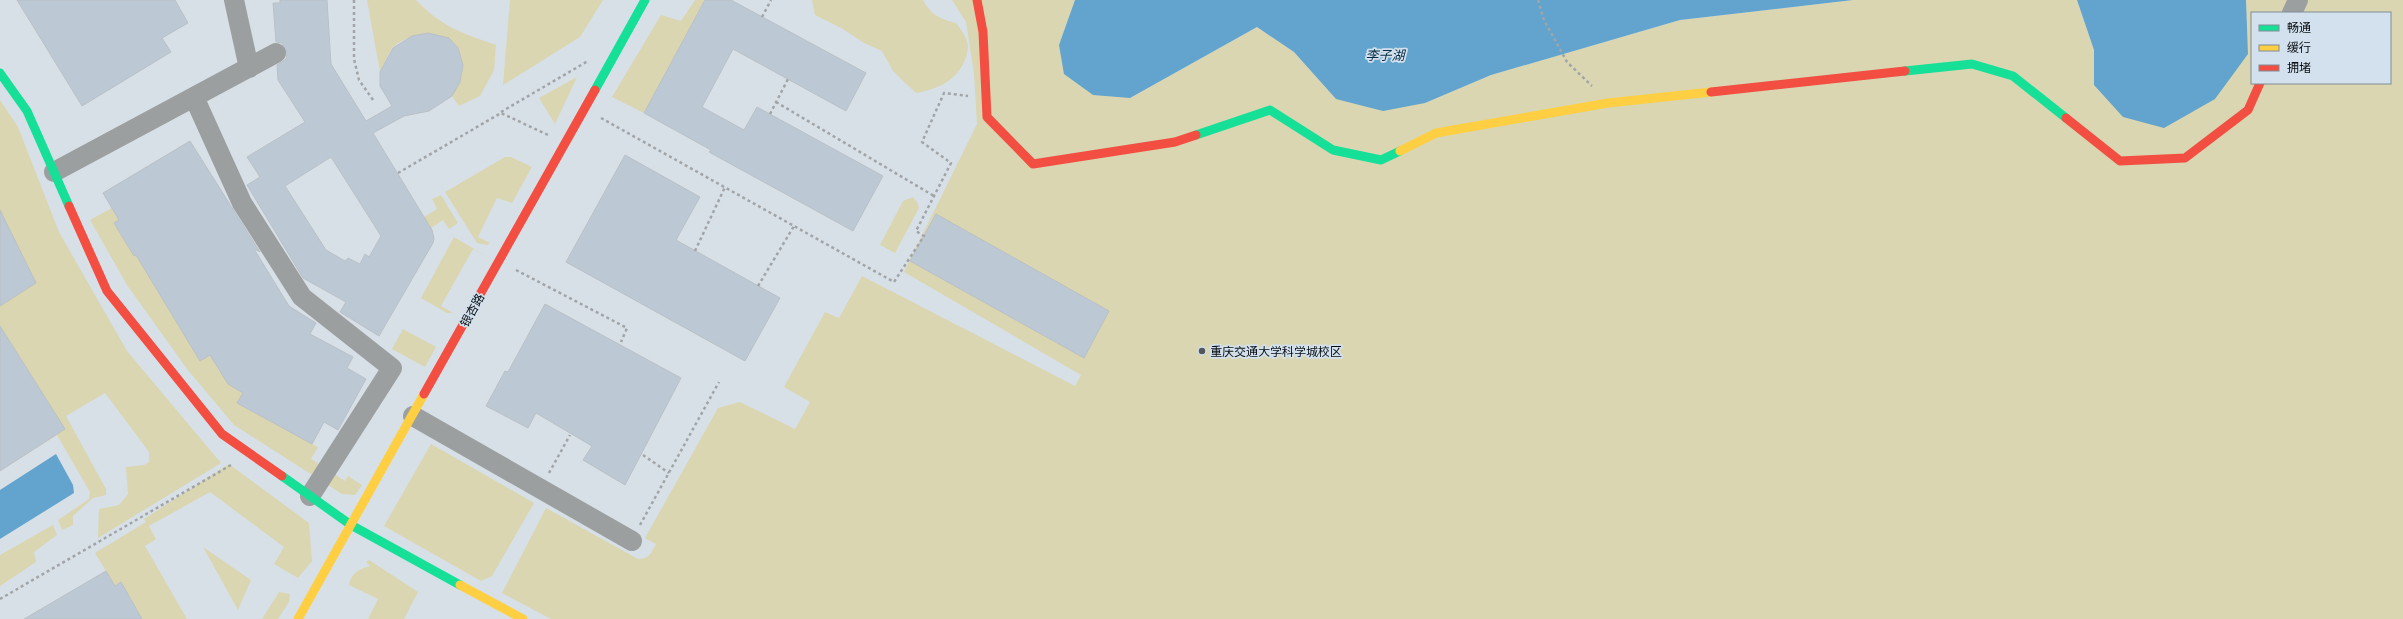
<svg xmlns="http://www.w3.org/2000/svg" width="2403" height="619" viewBox="0 0 2403 619" font-family="'PT Sans','Noto Sans SC',sans-serif">
<style>
.green{fill:#d9d6b1;fill-rule:evenodd}
.water{fill:#62a4cd}
.building{fill:#bcc8d3;stroke:#bac0c5;fill-rule:evenodd}
.lines{fill:none;stroke-linecap:round;stroke-linejoin:round}
.path{stroke:#a2a5a7;stroke-width:2.5;stroke-dasharray:3 3;stroke-linecap:butt}
.street{stroke:#9c9f9f;stroke-width:20}
.fast{stroke:#16e098;stroke-width:9}
.slow{stroke:#ffcf43;stroke-width:9}
.jam{stroke:#f24e42;stroke-width:9}
.poi-dot{fill:#51575c;stroke:#d2e1ed;stroke-width:1.5}
.labels{text-anchor:middle;dominant-baseline:central;stroke-width:3.5;stroke-linejoin:round;paint-order:stroke}
.street-label{font-size:12px;fill:#080d11;stroke:#d2e1ed}
.poi-label{font-size:12px;fill:#080d11;stroke:#d2e1ed;text-anchor:start}
.water-label{font-size:13px;font-style:italic;fill:#082e46;stroke:#d2e1ed}
</style>
<rect width="100%" height="100%" fill="#d8e0e7"/>
<path class="green" d="M 367,0 L 416,0 C 442,27 462,33 496,45 L 494,70 L 480,96 L 459,106 L 452,96 C 457,87 462,78 463,67 C 463,63 461,59 460,55 C 450,27 413,30 393,47 C 388,53 384,65 380,72 Z
M 510,0 L 603,0 L 580,37 L 503,85 Z
M 695,0 L 705,0 L 644,113 L 612,97 L 661,15 L 681,21 Z
M 812,0 L 923,0 C 931,15 940,19 956,23 C 960,28 965,35 967,41 C 969,47 967,55 965,60 C 956,81 938,89 916,93 L 893,71 L 882,51 L 864,43 L 843,29 L 815,15 Z
M 952,0 L 1075,0 L 1059,45 L 1130,98 L 1257,27 L 1294,52 L 1336,99 L 1425,103 L 1491,75 L 1680,20 L 1853,0 L 2077,0 L 2094,50 L 2094,85 L 2248,54 L 2246,0 L 2403,0 L 2403,619 L 551,619 L 502,593 L 546,508 L 638,559 C 649,559 651,553 656,544 L 645,538 L 718,408 L 740,402 L 795,429 L 810,402 L 784,387 L 825,312 L 839,318 L 862,276 L 1075,386 L 1081,375 L 904,272 L 977,124 L 974,73 L 966,22 ZM 2252,13 L 2390,13 L 2390,83 L 2252,83 Z
M 577,77 L 555,124 L 539,98 Z
M 0,100 L 18,127 L 59,232 L 127,351 L 221,463 L 98,538 L 99,509 L 119,505 L 128,494 L 126,467 L 144,465 L 149,462 L 149,452 L 105,393 L 66,416 L 106,489 L 106,495 L 93,498 L 73,516 L 73,525 L 62,530 L 58,520 L 89,499 L 90,492 L 57,435 L 0,471 Z
M 505,157 L 511,157 L 532,167 L 512,203 L 497,198 L 478,237 L 490,243 L 487,245 L 477,243 L 445,192 Z
M 441,195 L 458,223 L 449,229 L 443,220 L 431,228 L 424,217 L 437,209 L 432,199 Z
M 913,197 L 917,202 L 919,208 L 895,253 L 880,245 L 903,201 Z
M 112,208 L 119,220 L 114,223 L 134,256 L 136,255 L 200,361 L 210,355 L 228,384 L 243,393 L 238,403 L 318,447 L 311,459 L 345,481 L 348,476 L 362,485 L 355,495 L 342,494 L 234,425 L 187,369 L 127,285 L 90,220 Z
M 454,237 L 486,256 L 473,249 L 441,306 L 453,313 L 447,313 L 421,298 Z
M 403,329 L 436,347 L 425,367 L 392,349 Z
M 431,444 L 534,503 L 492,576 L 481,581 L 384,526 Z
M 229,464 L 309,523 L 312,561 L 298,578 L 274,564 L 284,547 L 210,492 L 149,526 L 156,539 L 145,546 L 187,619 L 142,619 L 121,583 L 115,586 L 95,553 L 146,522 L 144,519 Z
M 53,525 L 57,535 L 34,552 L 36,562 L 0,586 L 0,555 Z
M 203,547 L 251,580 L 238,610 Z
M 369,560 L 418,592 L 404,619 L 368,619 L 378,599 L 349,585 C 351,573 359,569 370,566 L 366,562 Z
M 279,592 L 290,594 L 289,602 L 278,619 L 262,619 Z"/>
<path class="water" d="M 1075,0 L 1853,0 L 1680,20 L 1491,75 L 1425,103 L 1383,111 L 1336,99 L 1294,52 L 1257,27 L 1130,98 L 1093,95 L 1064,74 L 1059,45 Z
M 2077,0 L 2246,0 L 2248,54 L 2215,99 L 2164,128 L 2123,117 L 2094,85 L 2094,50 Z
M 56,454 L 73,485 L 74,493 L 0,539 L 0,490 Z"/>
<path class="building" d="M 17,0 L 175,0 L 188,23 L 162,38 L 171,52 L 82,106 Z
M 280,0 L 327,0 L 331,64 L 366,121 L 392,106 L 380,86 L 380,72 L 393,48 L 412,36 L 428,33 L 449,38 L 458,48 L 463,65 L 460,82 L 452,96 L 429,111 L 404,116 L 373,133 L 432,230 L 434,238 L 433,243 L 379,336 L 340,312 L 346,302 L 303,278 L 247,185 L 260,177 L 247,157 L 305,122 L 278,80 L 277,65 L 286,59 L 287,53 L 282,43 L 276,42 L 273,3 L 280,3 ZM 331,157 L 381,236 L 369,257 L 365,254 L 360,264 L 348,258 L 345,261 L 326,250 L 285,186 Z
M 705,0 L 731,0 L 866,73 L 846,111 L 733,49 L 702,107 L 744,130 L 757,107 L 883,176 L 853,231 L 709,152 L 711,150 L 644,113 Z
M 190,141 L 260,252 L 254,249 L 289,306 L 316,323 L 310,334 L 353,357 L 347,368 L 366,379 L 338,430 L 324,422 L 312,444 L 237,403 L 243,393 L 228,384 L 210,355 L 200,361 L 136,255 L 134,256 L 114,223 L 119,220 L 103,193 Z
M 625,155 L 700,197 L 676,240 L 780,298 L 745,361 L 566,262 Z
M 0,210 L 36,283 L 0,306 Z
M 936,214 L 1109,311 L 1084,358 L 910,261 Z
M 545,304 L 681,378 L 625,485 L 583,460 L 592,446 L 536,413 L 528,428 L 486,406 L 505,371 L 508,372 Z
M 0,326 L 65,429 L 0,471 Z
M 106,571 L 115,586 L 121,582 L 142,619 L 24,619 Z"/>
<g class="lines">
<path class="path" d="M 354,0 L 354,59 L 359,80 L 373,100
M 1538,0 L 1544,20 L 1567,62 L 1592,86
M 762,17 L 771,0
M 776,102 L 934,196
M 501,112 L 588,61
M 770,114 L 788,79
M 601,118 L 894,282 L 924,236 L 916,231 L 951,163 L 922,142 L 944,93 L 968,96
M 398,173 L 501,113 L 548,135
M 695,251 L 725,187
M 516,270 L 627,328 L 621,342
M 758,286 L 794,226
M 643,455 L 669,473
M 549,473 L 570,435
M 640,525 L 719,382
M 0,599 L 231,465"/>
<path class="street" d="M 234,0 L 249,68
M 2292,13 L 2298,0
M 194,97 L 242,203 L 302,297 L 392,368 L 310,496
M 54,172 L 276,53
M 413,416 L 632,541"/>
<path class="fast" d="M 1905,71 L 1972,64 L 2013,76 L 2066,118
M 0,73 L 27,111 L 69,206
M 595,90 L 645,0
M 1196,135 L 1270,110 L 1333,150 L 1381,160 L 1400,151
M 282,476 L 351,525 L 460,585"/>
<path class="slow" d="M 1400,151 L 1436,133 L 1608,103 L 1711,92
M 460,585 L 523,619
M 298,619 L 424,394"/>
<path class="jam" d="M 977,0 L 983,32 L 987,117 L 1033,164 L 1175,142 L 1196,135
M 1711,92 L 1905,71
M 2066,118 L 2120,161 L 2185,158 L 2248,110 L 2260,83
M 69,206 L 107,291 L 222,434 L 282,476
M 424,394 L 595,90"/>
</g>
<circle class="poi-dot" cx="1202" cy="351" r="4"/>
<g class="labels">
<g class="street-label">
<text transform="translate(472 310) rotate(-61)">银杏路</text>
</g>
<g class="poi-label">
<text x="1210" y="351">重庆交通大学科学城校区</text>
</g>
<g class="water-label">
<text x="1385" y="55">李子湖</text>
</g>
</g>
<rect x="2251" y="12" width="140" height="72" fill="#d2e1ed" stroke="#818c95"/>
<rect x="2259" y="25" width="20" height="6" fill="#16e098" stroke="#818c95"/>
<text x="2287" y="32" font-size="12" fill="#080d11">畅通</text>
<rect x="2259" y="45" width="20" height="6" fill="#ffcf43" stroke="#818c95"/>
<text x="2287" y="52" font-size="12" fill="#080d11">缓行</text>
<rect x="2259" y="65" width="20" height="6" fill="#f24e42" stroke="#818c95"/>
<text x="2287" y="72" font-size="12" fill="#080d11">拥堵</text>
</svg>
